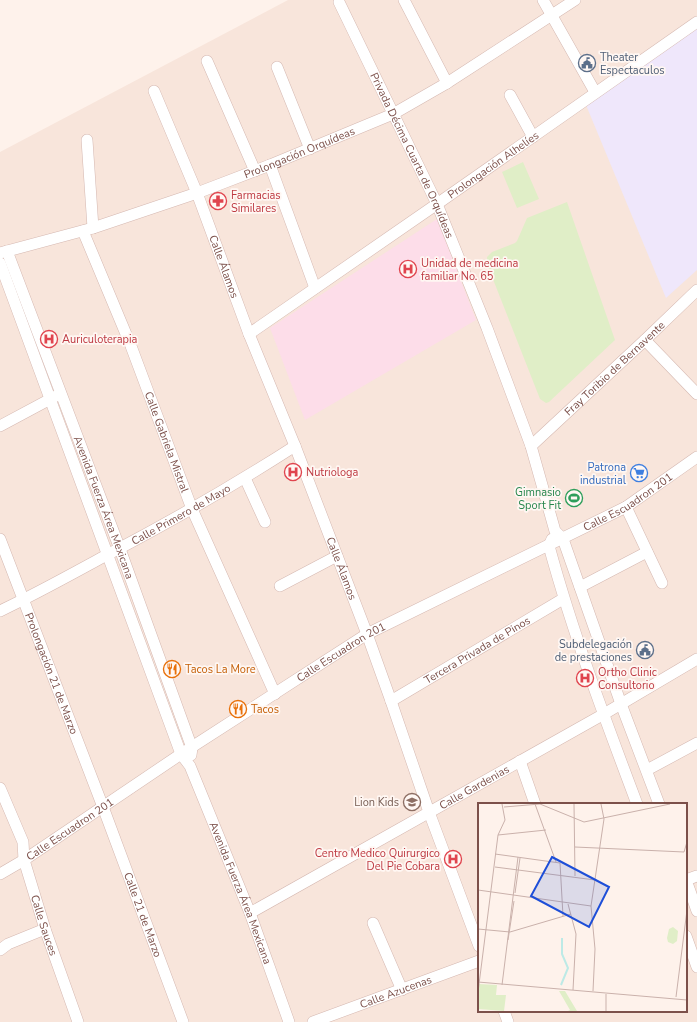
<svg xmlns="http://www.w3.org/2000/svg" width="697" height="1022" viewBox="0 0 697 1022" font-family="'Nunito Sans',sans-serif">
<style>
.residential{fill:#f8e5db;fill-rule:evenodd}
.education{fill:#efe7fb}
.medical{fill:#fddde9}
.green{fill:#e0eec7}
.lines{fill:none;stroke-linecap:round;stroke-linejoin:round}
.minor-casing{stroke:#d5b8b1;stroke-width:12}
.minor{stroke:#fff;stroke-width:11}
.labels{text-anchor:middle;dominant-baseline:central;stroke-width:3.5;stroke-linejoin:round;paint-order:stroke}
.service-label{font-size:11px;fill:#4e5e75;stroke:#fff7f3;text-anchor:start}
.street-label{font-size:11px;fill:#7c504a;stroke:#fff7f3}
.health-label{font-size:11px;fill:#be3a42;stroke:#fff7f3;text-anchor:start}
.shop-label{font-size:11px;fill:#366cbe;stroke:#fff7f3;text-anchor:end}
.leisure-label{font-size:11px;fill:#27864d;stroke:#fff7f3;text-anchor:end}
.food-label{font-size:11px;fill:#c56008;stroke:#fff7f3;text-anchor:start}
.education-label{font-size:11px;fill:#785e54;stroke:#fff7f3;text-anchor:end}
.inset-river{fill:none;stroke:#bdeae6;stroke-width:2}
.inset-road{fill:none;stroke:#cab1ab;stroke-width:1}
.view{fill:#1d4ed8;fill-opacity:0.15;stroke:#1d4ed8;stroke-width:2}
.inset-edge{fill:none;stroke:#7c504a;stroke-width:2}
</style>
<rect width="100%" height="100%" fill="#fef2eb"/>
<path class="residential" d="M 288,0 L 697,0 L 697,1022 L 0,1022 L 0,152 ZM 479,804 L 686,804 L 686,1011 L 479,1011 Z"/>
<path class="education" d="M 697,25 L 697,270 L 666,298 L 586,105 Z"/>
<path class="medical" d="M 437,219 L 476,320 L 305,420 L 270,328 Z"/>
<path class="green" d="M 523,162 L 539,199 L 517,208 L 502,172 Z
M 567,202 L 615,340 L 549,402 L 546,403 L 540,399 L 487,264 L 487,257 L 492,252 L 515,243 L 517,241 L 527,218 Z"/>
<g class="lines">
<g class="minor-casing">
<g id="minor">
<path d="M 404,0 L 447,83"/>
<path d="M 543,0 L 595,92"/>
<path id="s1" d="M 339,2 L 437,204 L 487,328 L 531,446 L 555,531 L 563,539 L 621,704 L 659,804"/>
<path d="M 207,61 L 255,171"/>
<path d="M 277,67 L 310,149"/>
<path id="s2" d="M 154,91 L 197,193 L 249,334 L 295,446 L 367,634 L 391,701 L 429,812 L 479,946"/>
<path d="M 510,95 L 533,137"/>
<path d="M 87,140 L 93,228"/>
<path d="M 270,165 L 315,288"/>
<path id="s3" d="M 83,231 L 131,346 L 192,509 L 275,694"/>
<path id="s4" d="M 7,251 L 120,549 L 192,748 L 191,755"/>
<path id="s5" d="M 0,253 L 93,228 L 197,193 L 270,165 L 393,114 L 447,83 L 575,0"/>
<path id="s6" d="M 0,263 L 181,754 L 190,766 L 250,913 L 289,1022"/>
<path id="s7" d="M 249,334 L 437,204 L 697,22"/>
<path d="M 645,340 L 697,394"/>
<path d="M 0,426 L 56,396"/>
<path id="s8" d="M 531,446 L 645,340 L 697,290"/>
<path d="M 245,478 L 265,522"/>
<path d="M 626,507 L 662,583"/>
<path id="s9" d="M 0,539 L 103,807 L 183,1022"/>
<path d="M 552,539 L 549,546 C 573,634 605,719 637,804"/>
<path d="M 280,586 L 337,556"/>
<path d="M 580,587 L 647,552"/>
<path id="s10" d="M 0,611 C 36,594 70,575 105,556 C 170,522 233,486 295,446"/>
<path id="s11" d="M 391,701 L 563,599"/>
<path d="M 520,761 L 535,804"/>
<path d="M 647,770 L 697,743"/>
<path id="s12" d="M 0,788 L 23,842 L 24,860 L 45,929 L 78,1022"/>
<path id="s13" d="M 0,874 L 24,860 L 181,754 L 367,634 L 626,507 L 697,457"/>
<path d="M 697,876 L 686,880 L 697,911"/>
<path id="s14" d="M 250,913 L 604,714 L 697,659"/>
<path d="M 373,923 L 402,990"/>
<path d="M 686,936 L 697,967"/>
<path d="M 0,950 L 8,944 L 45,929"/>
<path d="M 504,1011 L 508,1022"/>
<path id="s15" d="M 313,1022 L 479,961"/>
</g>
</g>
<use href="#minor" class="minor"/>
</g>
<defs>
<g id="civic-ring" transform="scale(0.9)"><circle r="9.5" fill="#fff7f3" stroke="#5c6f8a" stroke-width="1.5"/><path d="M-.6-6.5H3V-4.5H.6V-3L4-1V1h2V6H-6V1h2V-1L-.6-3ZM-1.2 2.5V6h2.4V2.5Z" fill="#5c6f8a"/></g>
<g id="pharmacy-ring" transform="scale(0.9)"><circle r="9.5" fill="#fff7f3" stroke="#e0444e" stroke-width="1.5"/><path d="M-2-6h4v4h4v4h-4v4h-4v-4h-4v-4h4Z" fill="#e0444e"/></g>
<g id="hospital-ring" transform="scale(0.9)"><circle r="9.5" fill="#fff7f3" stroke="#e0444e" stroke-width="1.5"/><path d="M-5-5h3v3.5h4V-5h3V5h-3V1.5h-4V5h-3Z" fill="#e0444e"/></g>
<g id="supermarket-ring" transform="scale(0.9)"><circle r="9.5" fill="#fff7f3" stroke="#3f7fe0" stroke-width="1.5"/><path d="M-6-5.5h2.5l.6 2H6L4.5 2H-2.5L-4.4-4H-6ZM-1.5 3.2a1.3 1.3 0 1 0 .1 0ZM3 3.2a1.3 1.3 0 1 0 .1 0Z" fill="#3f7fe0"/></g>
<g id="stadium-ring" transform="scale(0.9)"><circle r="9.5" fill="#fff7f3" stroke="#2e9e5b" stroke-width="1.5"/><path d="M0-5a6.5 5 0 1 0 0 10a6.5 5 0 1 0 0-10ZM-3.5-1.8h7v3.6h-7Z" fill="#2e9e5b"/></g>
<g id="restaurant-ring" transform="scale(0.9)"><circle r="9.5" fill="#fff7f3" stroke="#e8710a" stroke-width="1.5"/><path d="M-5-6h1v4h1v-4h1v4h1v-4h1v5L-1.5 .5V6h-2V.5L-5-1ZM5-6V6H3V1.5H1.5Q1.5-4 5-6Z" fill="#e8710a"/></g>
<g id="school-ring" transform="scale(0.9)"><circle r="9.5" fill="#fff7f3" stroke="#8d6e63" stroke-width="1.5"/><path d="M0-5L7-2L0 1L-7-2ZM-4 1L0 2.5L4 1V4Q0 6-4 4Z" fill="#8d6e63"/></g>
</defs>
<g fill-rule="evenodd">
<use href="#civic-ring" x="587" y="63"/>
<use href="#pharmacy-ring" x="218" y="201"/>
<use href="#hospital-ring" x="408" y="269"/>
<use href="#hospital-ring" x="49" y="339"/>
<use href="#hospital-ring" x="293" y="472"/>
<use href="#supermarket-ring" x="639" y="473"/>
<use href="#stadium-ring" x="574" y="498"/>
<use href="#civic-ring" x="645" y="650"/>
<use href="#restaurant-ring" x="172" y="669"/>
<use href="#hospital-ring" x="585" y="678"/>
<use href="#restaurant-ring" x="238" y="709"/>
<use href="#school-ring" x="412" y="802"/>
<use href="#hospital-ring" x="453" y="859"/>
</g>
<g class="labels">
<g class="service-label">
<text x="600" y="57">Theater<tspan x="600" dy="13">Espectaculos</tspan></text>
<text x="632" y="644" text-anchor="end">Subdelegación<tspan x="632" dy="13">de prestaciones</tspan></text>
</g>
<g class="street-label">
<text stroke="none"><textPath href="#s5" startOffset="316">Prolongación Orquídeas</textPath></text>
<text stroke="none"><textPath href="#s1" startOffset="170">Privada Décima Cuarta de Orquídeas</textPath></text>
<text stroke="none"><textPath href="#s7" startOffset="297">Prolongación Alhelíes</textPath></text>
<text stroke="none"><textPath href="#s2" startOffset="189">Calle Álamos</textPath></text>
<text stroke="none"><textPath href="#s8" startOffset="114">Fray Toribio de Bernavente</textPath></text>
<text stroke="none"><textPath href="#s3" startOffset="227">Calle Gabriela Mistral</textPath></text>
<text stroke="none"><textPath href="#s13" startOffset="731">Calle Escuadron 201</textPath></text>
<text stroke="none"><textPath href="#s4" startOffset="274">Avenida Fuerza Área Mexicana</textPath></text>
<text stroke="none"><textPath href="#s10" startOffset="205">Calle Primero de Mayo</textPath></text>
<text stroke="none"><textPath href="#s2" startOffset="513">Calle Álamos</textPath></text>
<text stroke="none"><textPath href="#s11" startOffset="100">Tercera Privada de Pinos</textPath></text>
<text stroke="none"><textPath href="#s13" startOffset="407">Calle Escuadron 201</textPath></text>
<text stroke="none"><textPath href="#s9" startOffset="144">Prolongación 21 de Marzo</textPath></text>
<text stroke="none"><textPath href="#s14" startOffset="257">Calle Gardenias</textPath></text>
<text stroke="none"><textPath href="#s13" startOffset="83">Calle Escuadron 201</textPath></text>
<text stroke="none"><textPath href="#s6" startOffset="675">Avenida Fuerza Área Mexicana</textPath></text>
<text stroke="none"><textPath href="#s9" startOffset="402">Calle 21 de Marzo</textPath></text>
<text stroke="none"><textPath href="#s12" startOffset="145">Calle Sauces</textPath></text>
<text stroke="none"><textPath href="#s15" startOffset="88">Calle Azucenas</textPath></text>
</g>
<g class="health-label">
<text x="231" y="195">Farmacias<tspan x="231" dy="13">Similares</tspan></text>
<text x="421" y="263">Unidad de medicina<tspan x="421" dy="13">familiar No. 65</tspan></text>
<text x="62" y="339">Auriculoterapia</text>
<text x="306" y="472">Nutriologa</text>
<text x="598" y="672">Ortho Clinic<tspan x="598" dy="13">Consultorio</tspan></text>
<text x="440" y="853" text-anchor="end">Centro Medico Quirurgico<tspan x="440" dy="13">Del Pie Cobara</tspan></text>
</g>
<g class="shop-label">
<text x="626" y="467">Patrona<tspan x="626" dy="13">industrial</tspan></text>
</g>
<g class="leisure-label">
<text x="561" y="492">Gimnasio<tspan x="561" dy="13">Sport Fit</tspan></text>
</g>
<g class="food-label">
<text x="185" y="669">Tacos La More</text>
<text x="251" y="709">Tacos</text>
</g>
<g class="education-label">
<text x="399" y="802">Lion Kids</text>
</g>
</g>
<g transform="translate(478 803)">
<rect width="209" height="209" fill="#fef2eb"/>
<path d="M 195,124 L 200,128 L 199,138 L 195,141 L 190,139 L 189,135 L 191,126 ZM 1,181 L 19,182 L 18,192 L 28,192 L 26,208 L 0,206 ZM 81,188 L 87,188 L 99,208 L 90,208 L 92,207 Z" fill="#e0eec7"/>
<path class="inset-river" d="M 83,182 L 90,165 L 84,151 L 84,135"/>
<path class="inset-road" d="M 57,1 L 78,59M 96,1 L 97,73M 26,4 L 62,1 L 106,19 L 192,1M 20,32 L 68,27M 97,44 L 206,49 L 209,39M 17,51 L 82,60 L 85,113M 17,64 L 117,77M 0,87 L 113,103M 37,90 L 42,55M 90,101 L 98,131 L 95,187M 0,126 L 32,129 L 93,111M 30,137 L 36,98M 0,179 L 209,197M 24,182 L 40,54M 115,188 L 117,146 L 113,103 L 126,16 L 123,1M 0,189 L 20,32 L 27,17 L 24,1M 198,194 L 209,107M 128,208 L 128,191"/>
<path class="view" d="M 74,54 L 131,84 L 111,124 L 53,93 Z"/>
<rect width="209" height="209" class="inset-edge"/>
</g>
</svg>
